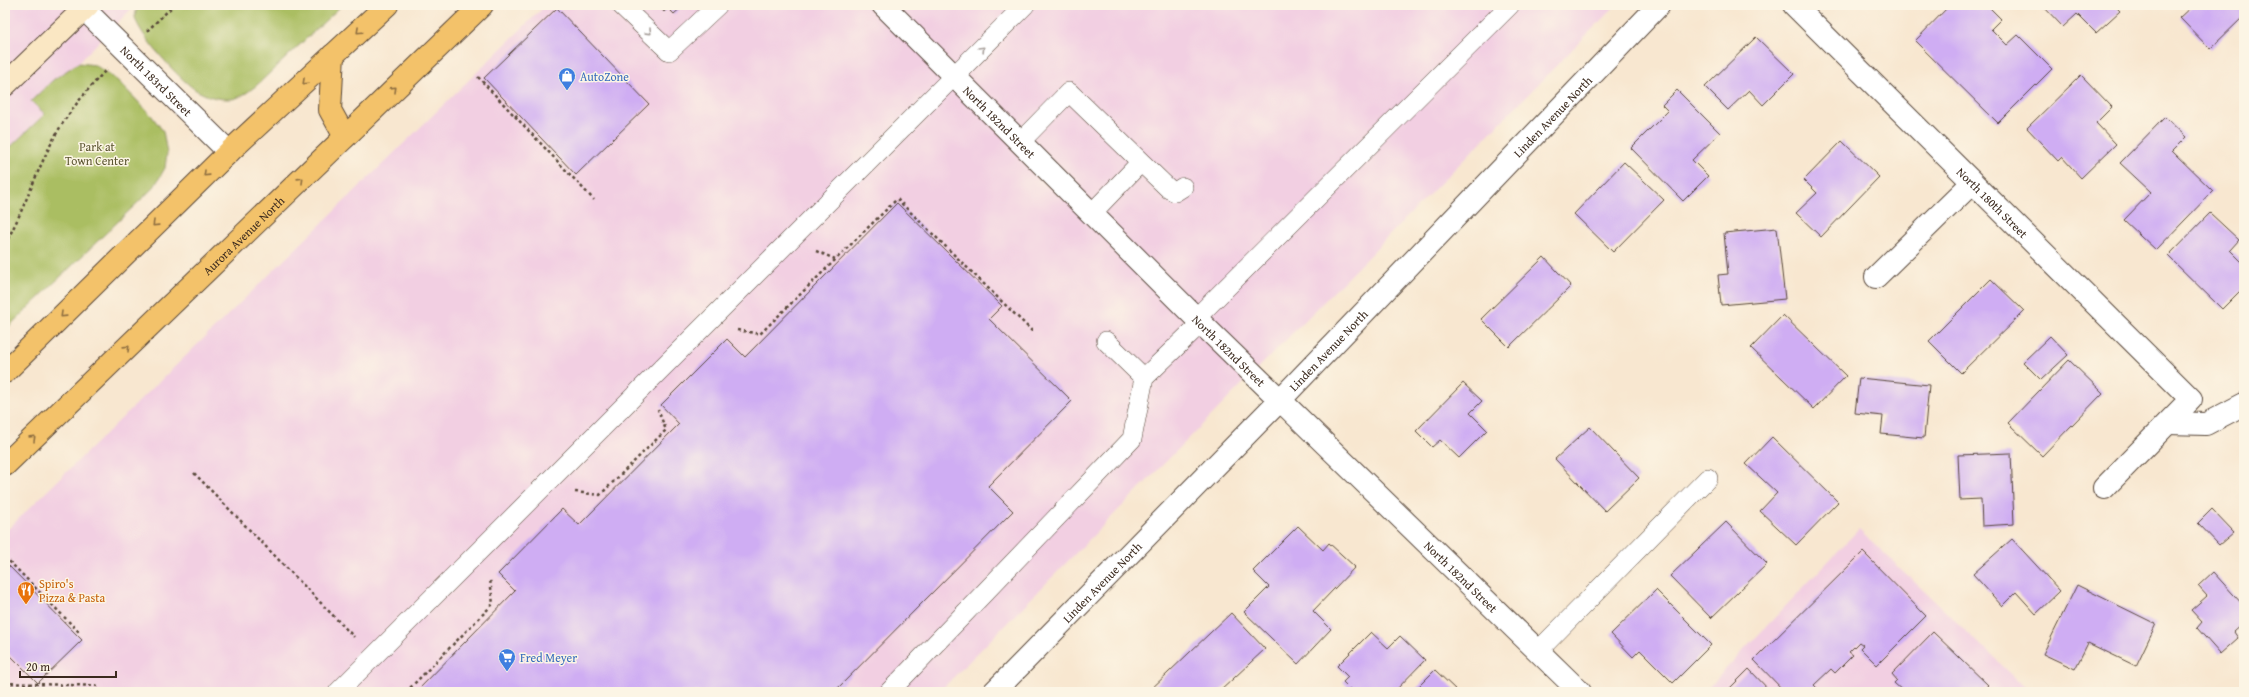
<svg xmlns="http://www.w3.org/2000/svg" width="2249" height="697" viewBox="0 0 2249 697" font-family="'Gentium Book Plus',serif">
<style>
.built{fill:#f2cfe2}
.green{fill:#aabe62;stroke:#727440}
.building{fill:#cfadf3}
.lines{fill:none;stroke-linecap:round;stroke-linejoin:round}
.lane-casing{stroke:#574639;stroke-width:20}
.street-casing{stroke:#574639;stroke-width:24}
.secondary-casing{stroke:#574639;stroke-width:24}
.primary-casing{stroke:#574639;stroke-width:24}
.highway-casing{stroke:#574639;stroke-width:24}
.path{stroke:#574639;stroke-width:2.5;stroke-dasharray:3 3;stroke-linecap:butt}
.lane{stroke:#fff;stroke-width:19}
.street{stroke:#fff;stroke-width:22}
.secondary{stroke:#fae7c3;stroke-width:22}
.primary{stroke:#f3c26a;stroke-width:22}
.highway{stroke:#f3c26a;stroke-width:22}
.oneway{stroke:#8e6e40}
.oneway2{stroke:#a79f9a}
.labels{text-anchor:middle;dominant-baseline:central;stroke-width:3;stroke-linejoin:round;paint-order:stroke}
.shop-label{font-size:12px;fill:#366cbe;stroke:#fcf5e5;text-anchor:start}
.street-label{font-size:12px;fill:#3b2a1e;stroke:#fcf5e5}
.park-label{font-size:12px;fill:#5c5632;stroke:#fcf5e5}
.food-label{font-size:12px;fill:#c56008;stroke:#fcf5e5;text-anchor:start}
</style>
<rect width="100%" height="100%" fill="#fcf5e5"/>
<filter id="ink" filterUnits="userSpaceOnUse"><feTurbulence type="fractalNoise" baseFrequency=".025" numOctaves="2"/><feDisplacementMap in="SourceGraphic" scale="8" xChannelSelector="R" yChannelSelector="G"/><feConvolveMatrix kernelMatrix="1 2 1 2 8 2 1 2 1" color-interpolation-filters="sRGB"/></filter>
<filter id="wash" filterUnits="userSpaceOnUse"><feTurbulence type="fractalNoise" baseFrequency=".012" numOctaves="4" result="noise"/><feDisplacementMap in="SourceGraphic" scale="16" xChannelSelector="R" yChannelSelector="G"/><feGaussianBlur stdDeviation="0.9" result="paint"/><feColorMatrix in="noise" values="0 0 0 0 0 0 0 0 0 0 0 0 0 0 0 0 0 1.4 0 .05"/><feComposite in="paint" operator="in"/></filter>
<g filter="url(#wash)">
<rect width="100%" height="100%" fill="#f8e7d0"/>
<path class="built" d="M 5,5 L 135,5 L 78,63 L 53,80 L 31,101 L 45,113 L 5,152 Z
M 546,5 L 1616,5 L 939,692 L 5,692 L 5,532 Z
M 1859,529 L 2030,692 L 1704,692 Z"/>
<path class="green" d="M 138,5 L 342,5 L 257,85 C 249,91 239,100 228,99 C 216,99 206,96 196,90 C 181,81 138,34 135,17 C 135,14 137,8 138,5 Z
M 78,63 L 95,65 L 118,81 L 151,115 L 163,131 L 167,153 L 165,168 L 154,187 L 5,330 L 5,152 L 45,114 L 31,101 L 53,80 Z"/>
<g id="blocks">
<path class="building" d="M 657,5 L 684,5 L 674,14 L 668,8 L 664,12 Z
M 1950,5 L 1987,5 L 2001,19 L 1991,29 L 2007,45 L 2018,35 L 2052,69 L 1998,123 L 1915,41 Z
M 2042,5 L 2114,5 L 2120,11 L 2096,33 L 2077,14 L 2063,27 Z
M 2194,5 L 2244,5 L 2244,16 L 2210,49 L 2180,18 Z
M 557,8 L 649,104 L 576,175 L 484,78 Z
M 1756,37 L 1794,74 L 1763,105 L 1749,90 L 1728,110 L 1705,87 Z
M 2081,75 L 2112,107 L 2096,123 L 2116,144 L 2081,178 L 2062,157 L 2058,161 L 2027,128 Z
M 1677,90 L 1720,133 L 1692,160 L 1708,176 L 1683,201 L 1631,148 L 1668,111 L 1662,105 Z
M 2165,117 L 2186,137 L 2172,151 L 2213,191 L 2156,250 L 2124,220 L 2151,192 L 2120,163 Z
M 1842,141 L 1879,177 L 1821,237 L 1796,213 L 1817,193 L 1804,180 Z
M 1624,162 L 1664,200 L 1613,252 L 1574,214 Z
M 897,203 L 1002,306 L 989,319 L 1072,401 L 988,486 L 1013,511 L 834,692 L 416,692 L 515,591 L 498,574 L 562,509 L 579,525 L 679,424 L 661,405 L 727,339 L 745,357 Z
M 2210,213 L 2239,240 L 2230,250 L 2244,264 L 2244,287 L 2222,309 L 2168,256 Z
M 1777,228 L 1785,299 L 1721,305 L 1718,275 L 1728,274 L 1724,233 Z
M 1544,257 L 1571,286 L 1509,347 L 1481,319 Z
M 1991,279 L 2024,311 L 1961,373 L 1929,341 Z
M 1783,315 L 1846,376 L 1814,409 L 1751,348 Z
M 2050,336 L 2068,355 L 2041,380 L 2023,362 Z
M 2069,360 L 2103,393 L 2042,456 L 2008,423 Z
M 1859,378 L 1929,385 L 1924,438 L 1881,434 L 1883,416 L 1855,413 Z
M 1463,383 L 1482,401 L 1470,413 L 1487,430 L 1459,458 L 1440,440 L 1432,447 L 1416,431 Z
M 1590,427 L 1639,478 L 1605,511 L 1555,459 Z
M 1772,437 L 1838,502 L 1796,545 L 1760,511 L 1777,493 L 1746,464 Z
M 2011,453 L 2014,524 L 1982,526 L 1981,499 L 1960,500 L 1958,455 Z
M 2212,509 L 2234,532 L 2219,545 L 2198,523 Z
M 1726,522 L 1767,564 L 1711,618 L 1670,576 Z
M 1298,526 L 1323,550 L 1329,543 L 1355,567 L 1313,611 L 1331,629 L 1298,664 L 1244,612 L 1269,587 L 1253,571 Z
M 2012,539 L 2060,591 L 2036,614 L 2016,592 L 2002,606 L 1973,574 Z
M 1863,552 L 1926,616 L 1877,665 L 1860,648 L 1863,645 L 1859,642 L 1849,652 L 1853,655 L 1835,673 L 1831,669 L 1814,685 L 1818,689 L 1815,692 L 1785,692 L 1754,660 Z
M 5,562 L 82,640 L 38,683 L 5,650 Z
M 2213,572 L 2244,606 L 2244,623 L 2234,632 L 2238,638 L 2220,654 L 2197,628 L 2202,622 L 2191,610 L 2207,596 L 2198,586 Z
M 2077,585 L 2156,624 L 2136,666 L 2088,643 L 2075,669 L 2043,654 Z
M 1656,590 L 1711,645 L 1673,683 L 1640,650 L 1633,657 L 1611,634 Z
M 1231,613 L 1265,649 L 1219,692 L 1148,692 Z
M 1371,632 L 1388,648 L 1400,636 L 1425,660 L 1394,692 L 1353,692 L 1343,682 L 1348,677 L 1337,666 Z
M 1933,632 L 1988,685 L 1981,692 L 1904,692 L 1894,683 L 1897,680 L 1892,674 Z
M 1749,669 L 1771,692 L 1726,692 Z
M 1435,670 L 1458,692 L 1413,692 Z"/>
</g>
</g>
<g filter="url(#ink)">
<use href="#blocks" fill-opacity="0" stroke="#574639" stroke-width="1"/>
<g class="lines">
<g class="lane-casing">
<path id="lane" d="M 621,5 L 669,51 L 718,5
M 1020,142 L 1069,92 L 1141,162
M 1092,213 L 1141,162 L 1169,189 L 1175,192 L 1183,187
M 1196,318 L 1510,5
M 1144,378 L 1201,323
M 1538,651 L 1708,478
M 338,692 L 1025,5
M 889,692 L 1132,439 L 1144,378 L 1106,341"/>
</g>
<g class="street-casing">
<g id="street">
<path id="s1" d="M 883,5 L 1201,323 L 1580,692"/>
<path id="s2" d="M 1794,5 L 2191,399 L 2104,488"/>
<path id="s3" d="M 84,9 L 229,152"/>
<path d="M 1876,277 L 1972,183"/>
<path d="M 2168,423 L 2206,424 L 2244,404"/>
<path id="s4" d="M 994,692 L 1280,400 L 1659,5"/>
</g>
</g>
<g class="secondary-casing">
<path id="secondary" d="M 5,85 L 88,5"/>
</g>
<g class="primary-casing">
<path id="primary" d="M 333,55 L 330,110 L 345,137"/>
</g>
<g class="highway-casing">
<g id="highway">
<path d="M 5,372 L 229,152 L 387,5"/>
<path id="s5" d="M 5,465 L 482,5"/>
</g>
</g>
<path class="path" d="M 147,31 L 174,5
M 478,77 L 594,200
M 515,117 L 518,114
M 5,244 C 24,210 36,172 54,138 C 68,112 87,90 107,69
M 816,251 L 835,259
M 737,330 L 760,334 L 897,199 L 1032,331
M 194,473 L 354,637
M 575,492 L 600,495 L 666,430 L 658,410
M 5,557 L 79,632
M 5,683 L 100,686
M 406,692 L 493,604 L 490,579"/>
<use href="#lane" class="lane"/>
<use href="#street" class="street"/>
<use href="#secondary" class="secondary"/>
<use href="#primary" class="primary"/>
<use href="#highway" class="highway"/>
</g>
<defs><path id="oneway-chevron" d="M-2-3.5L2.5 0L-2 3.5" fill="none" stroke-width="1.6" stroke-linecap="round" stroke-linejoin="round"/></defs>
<g class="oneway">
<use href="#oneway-chevron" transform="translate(359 31) rotate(137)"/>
<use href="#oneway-chevron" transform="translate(305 82) rotate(137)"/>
<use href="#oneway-chevron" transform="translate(394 89) rotate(-44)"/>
<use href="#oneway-chevron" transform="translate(206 174) rotate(136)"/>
<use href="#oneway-chevron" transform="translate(301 180) rotate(-44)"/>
<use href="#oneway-chevron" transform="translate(155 224) rotate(136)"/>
<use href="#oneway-chevron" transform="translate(63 315) rotate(136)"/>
<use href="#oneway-chevron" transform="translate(127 348) rotate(-44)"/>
<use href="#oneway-chevron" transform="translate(33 438) rotate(-44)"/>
</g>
<g class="oneway2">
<use href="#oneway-chevron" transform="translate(649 32) rotate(44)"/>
<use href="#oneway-chevron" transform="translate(982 49) rotate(-46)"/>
</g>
</g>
<defs>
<g id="shop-pin" transform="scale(0.9)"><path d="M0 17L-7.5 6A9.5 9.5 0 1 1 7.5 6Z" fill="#3f7fe0" stroke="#fcf5e5"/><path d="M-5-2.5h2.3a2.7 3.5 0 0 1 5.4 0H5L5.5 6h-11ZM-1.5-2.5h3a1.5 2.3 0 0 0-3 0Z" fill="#fff"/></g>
<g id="restaurant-pin" transform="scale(0.9)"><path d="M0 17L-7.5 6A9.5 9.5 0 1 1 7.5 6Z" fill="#e8710a" stroke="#fcf5e5"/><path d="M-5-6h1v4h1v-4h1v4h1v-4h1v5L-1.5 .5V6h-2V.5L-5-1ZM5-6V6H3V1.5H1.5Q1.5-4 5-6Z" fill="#fff"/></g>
<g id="supermarket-pin" transform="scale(0.9)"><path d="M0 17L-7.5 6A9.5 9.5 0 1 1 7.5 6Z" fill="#3f7fe0" stroke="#fcf5e5"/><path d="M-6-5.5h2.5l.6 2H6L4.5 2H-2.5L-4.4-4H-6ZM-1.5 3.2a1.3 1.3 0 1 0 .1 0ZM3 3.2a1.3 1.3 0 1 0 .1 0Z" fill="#fff"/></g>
</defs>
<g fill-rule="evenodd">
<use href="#shop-pin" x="567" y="76"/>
<use href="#restaurant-pin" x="26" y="590"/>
<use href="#supermarket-pin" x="507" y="657"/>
</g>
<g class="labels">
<g class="shop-label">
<text x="580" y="76">AutoZone</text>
<text x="520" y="657">Fred Meyer</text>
</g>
<g class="street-label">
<text stroke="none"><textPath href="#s3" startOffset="102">North 183rd Street</textPath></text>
<text stroke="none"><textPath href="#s4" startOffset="802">Linden Avenue North</textPath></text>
<text stroke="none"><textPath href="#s1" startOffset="165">North 182nd Street</textPath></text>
<text stroke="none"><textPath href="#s2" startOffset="280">North 180th Street</textPath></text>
<text stroke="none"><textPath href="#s5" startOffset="331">Aurora Avenue North</textPath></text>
<text stroke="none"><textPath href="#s4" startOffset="478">Linden Avenue North</textPath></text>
<text stroke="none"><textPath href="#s1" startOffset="489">North 182nd Street</textPath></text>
<text stroke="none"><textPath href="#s1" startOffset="813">North 182nd Street</textPath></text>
<text stroke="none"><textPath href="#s4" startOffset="154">Linden Avenue North</textPath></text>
</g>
<g class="park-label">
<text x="97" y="146">Park at<tspan x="97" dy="14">Town Center</tspan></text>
</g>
<g class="food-label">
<text x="39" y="583">Spiro's<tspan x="39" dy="14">Pizza &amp; Pasta</tspan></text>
</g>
</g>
<rect width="2249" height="697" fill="none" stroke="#fcf5e5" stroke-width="20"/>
<path d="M20 671v6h96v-6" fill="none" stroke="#3b2a1e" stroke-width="2"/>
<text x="26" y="671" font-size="12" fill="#3b2a1e" stroke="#fcf5e5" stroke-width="3" paint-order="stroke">20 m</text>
</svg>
